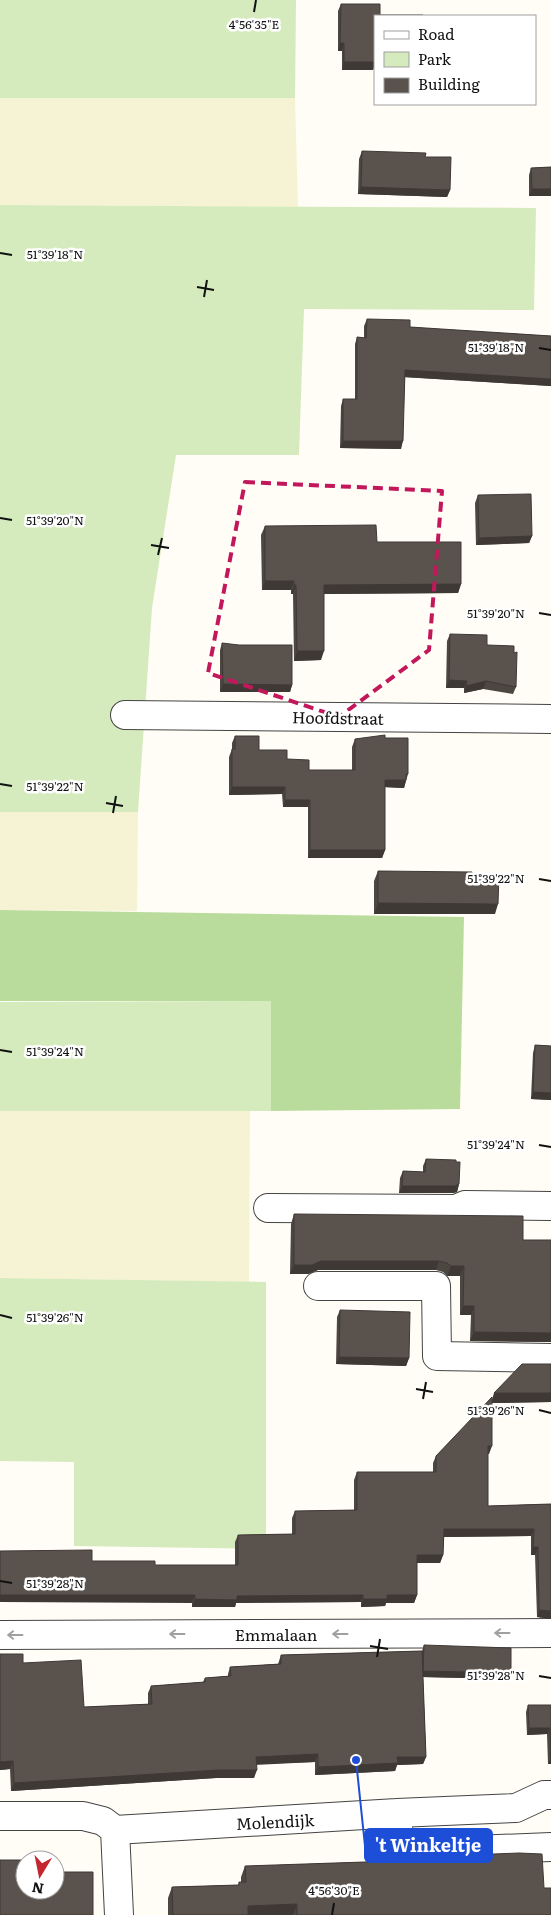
<svg xmlns="http://www.w3.org/2000/svg" width="551" height="1915" viewBox="0 0 551 1915" font-family="Literata,serif">
<style>
.farmland{fill:#f6f3d4}
.green{fill:#d5ebbd}
.forest{fill:#b9dc9c}
.lines{fill:none;stroke-linecap:round;stroke-linejoin:round}
.minor-casing{stroke:#444;stroke-width:30}
.minor{stroke:#fff;stroke-width:28}
.wall{fill:#4d4742}
.shaded-wall{fill:#3f3936}
.building{fill:#5a524d;stroke:#3f3936}
.oneway{stroke:#a0a0a0}
.marked{fill:none;stroke:#c2185b;stroke-width:4;stroke-dasharray:10 6;stroke-linejoin:round}
.ticks{fill:none;stroke:#111;stroke-width:2}
.labels{text-anchor:middle;dominant-baseline:central;stroke-width:5;stroke-linejoin:round;paint-order:stroke}
.street-label{font-size:16px;fill:#111;stroke:#fff}
.ticks-label{font-size:12px;text-anchor:middle;fill:#111;stroke:#fff;stroke-width:5;stroke-linejoin:round;paint-order:stroke}
.leader{fill:none;stroke:#1d4ed8;stroke-width:2}
.callout-dot{fill:#1d4ed8;stroke:#fff;stroke-width:2}
.callout{fill:#1d4ed8;stroke:#1d4ed8;stroke-width:2}
.callout-label{font-size:18px;text-anchor:middle;font-weight:bold;fill:#fff}
</style>
<rect width="100%" height="100%" fill="#fffdf5"/>
<path class="farmland" d="M 0,98 L 295,98 L 298,207 L 0,205 Z
M 0,812 L 138,812 L 137,911 L 0,910 Z
M 0,1111 L 250,1111 L 249,1282 L 0,1278 Z"/>
<path class="green" d="M 0,0 L 296,0 L 295,98 L 0,98 Z
M 0,205 L 536,208 L 534,310 L 304,309 L 299,455 L 176,455 L 152,608 L 138,812 L 0,812 Z
M 271,1001 L 271,1111 L 0,1111 L 0,1002 Z
M 0,1278 L 266,1282 L 266,1549 L 74,1546 L 74,1462 L 0,1461 Z"/>
<path class="forest" d="M 0,910 L 464,917 L 460,1109 L 271,1111 L 271,1001 L 0,1001 Z"/>
<g class="lines">
<g class="minor-casing">
<path id="minor" d="M 125,715 L 551,719
M 268,1208 L 456,1209 L 465,1205 L 551,1206
M 318,1286 L 436,1286 L 437,1356 L 551,1358
M 0,1635 L 551,1633
M 397,1813 L 400,1853 L 551,1847
M 0,1816 L 83,1816 L 103,1821 L 115,1830 L 397,1813 L 516,1808 L 544,1795 L 551,1795
M 115,1830 L 119,1915"/>
</g>
<use href="#minor" class="minor"/>
</g>
<path class="wall" d="M 341,4 L 375,16 L 375,64 L 373,70 L 342,70 L 342,51 L 338,51 L 338,11 Z
M 362,151 L 425,157 L 450,190 L 447,197 L 358,194 L 359,159 Z
M 551,167 L 551,196 L 529,196 L 529,175 L 531,168 Z
M 367,319 L 410,327 L 551,336 L 551,386 L 405,377 L 401,449 L 340,448 L 341,406 L 343,399 L 355,399 L 355,344 L 357,337 L 364,338 L 364,326 Z
M 478,495 L 532,536 L 529,543 L 476,545 L 475,503 Z
M 265,526 L 377,542 L 461,584 L 458,593 L 324,594 L 321,660 L 294,661 L 293,594 L 291,594 L 291,590 L 262,590 L 261,535 Z
M 450,634 L 514,653 L 516,687 L 513,694 L 483,689 L 464,693 L 464,688 L 446,688 L 447,641 Z
M 222,643 L 292,685 L 290,692 L 220,692 L 220,650 Z
M 235,736 L 259,750 L 287,759 L 309,770 L 352,770 L 352,747 L 355,739 L 385,738 L 408,774 L 404,788 L 385,787 L 385,850 L 382,858 L 308,858 L 308,807 L 283,807 L 282,794 L 229,795 L 229,757 L 232,749 L 232,743 Z
M 378,871 L 472,875 L 495,914 L 374,914 L 374,881 Z
M 535,1045 L 551,1046 L 551,1100 L 531,1099 L 533,1053 Z
M 426,1159 L 456,1162 L 459,1184 L 457,1192 L 453,1193 L 399,1193 L 400,1178 L 403,1171 L 423,1172 L 423,1166 Z
M 294,1214 L 523,1240 L 551,1240 L 551,1342 L 470,1341 L 471,1315 L 460,1315 L 460,1276 L 447,1276 L 443,1272 L 436,1270 L 318,1270 L 308,1274 L 290,1274 L 291,1224 Z
M 340,1310 L 409,1358 L 406,1366 L 336,1364 L 337,1317 Z
M 492,1400 L 551,1402 L 492,1403 L 489,1454 L 488,1454 L 488,1506 L 551,1504 L 551,1619 L 537,1617 L 535,1555 L 531,1555 L 531,1536 L 444,1537 L 443,1555 L 440,1563 L 417,1563 L 417,1595 L 414,1603 L 386,1603 L 385,1606 L 361,1607 L 361,1602 L 236,1603 L 235,1607 L 192,1607 L 192,1603 L 92,1561 L 155,1565 L 235,1565 L 235,1542 L 238,1535 L 292,1534 L 292,1518 L 295,1511 L 354,1510 L 354,1480 L 357,1472 L 433,1472 L 433,1463 L 436,1456 Z
M 424,1645 L 509,1679 L 423,1677 L 426,1757 L 423,1764 L 397,1765 L 395,1771 L 315,1775 L 315,1762 L 256,1764 L 254,1778 L 216,1778 L 11,1791 L 10,1769 L 0,1770 L 0,1654 L 23,1663 L 84,1707 L 148,1704 L 148,1693 L 151,1686 L 203,1682 L 205,1678 L 228,1676 L 228,1674 L 230,1667 L 278,1664 L 281,1655 L 422,1651 Z
M 528,1705 L 551,1705 L 551,1764 L 548,1764 L 547,1734 L 527,1735 L 526,1712 Z
M 395,1858 L 544,1888 L 551,1915 L 168,1915 L 168,1898 L 172,1887 L 238,1885 L 239,1882 L 241,1882 L 241,1877 L 245,1866 L 394,1861 Z"/>
<path class="shaded-wall" d="M 340,43 L 344,43 L 342,51 L 338,51 Z
M 344,62 L 375,62 L 375,64 L 373,70 L 342,70 Z
M 361,187 L 450,190 L 447,197 L 358,194 Z
M 532,189 L 551,189 L 551,196 L 529,196 Z
M 405,370 L 551,379 L 551,386 L 402,377 Z
M 343,441 L 403,441 L 401,449 L 340,448 Z
M 532,536 L 529,543 L 476,545 L 479,538 Z
M 265,581 L 294,581 L 291,590 L 262,590 Z
M 461,584 L 458,593 L 320,594 L 324,585 Z
M 294,585 L 296,585 L 293,594 L 291,594 Z
M 297,651 L 324,651 L 321,660 L 294,661 Z
M 449,680 L 467,681 L 464,688 L 446,688 Z
M 486,681 L 483,689 L 464,693 L 466,686 Z
M 223,684 L 292,685 L 290,692 L 220,692 Z
M 385,780 L 406,780 L 404,788 L 382,787 Z
M 232,787 L 285,787 L 282,794 L 229,795 Z
M 285,800 L 310,800 L 308,807 L 283,807 Z
M 310,850 L 385,850 L 382,858 L 308,858 Z
M 378,903 L 498,904 L 495,914 L 374,914 Z
M 533,1092 L 551,1093 L 551,1100 L 531,1099 Z
M 459,1184 L 457,1192 L 453,1193 L 399,1193 L 402,1186 Z
M 321,1261 L 439,1261 L 436,1270 L 318,1270 L 308,1274 L 290,1274 L 294,1265 Z
M 451,1266 L 464,1266 L 460,1276 L 447,1276 Z
M 463,1306 L 474,1306 L 471,1315 L 460,1315 Z
M 474,1332 L 551,1333 L 551,1342 L 470,1341 Z
M 339,1357 L 409,1358 L 406,1366 L 336,1364 Z
M 494,1393 L 551,1393 L 551,1402 L 491,1403 Z
M 488,1446 L 492,1446 L 489,1454 L 485,1454 Z
M 444,1529 L 534,1529 L 531,1536 L 441,1537 Z
M 533,1547 L 538,1547 L 535,1555 L 531,1555 Z
M 417,1555 L 443,1555 L 440,1563 L 414,1563 Z
M 0,1595 L 195,1595 L 192,1603 L 0,1602 Z
M 363,1595 L 361,1602 L 236,1603 L 235,1607 L 192,1607 L 195,1599 L 237,1596 Z
M 387,1595 L 417,1595 L 414,1603 L 386,1603 L 385,1606 L 361,1607 L 363,1599 Z
M 539,1610 L 551,1611 L 551,1619 L 537,1617 Z
M 423,1671 L 511,1673 L 509,1679 L 421,1677 Z
M 529,1728 L 550,1728 L 547,1734 L 527,1735 Z
M 318,1754 L 315,1762 L 253,1765 L 256,1757 Z
M 397,1757 L 426,1757 L 423,1764 L 397,1765 L 395,1771 L 315,1775 L 318,1767 Z
M 551,1758 L 551,1764 L 548,1764 Z
M 13,1761 L 10,1769 L 0,1770 L 0,1762 Z
M 218,1770 L 257,1770 L 254,1778 L 216,1778 L 11,1791 L 14,1783 Z
M 297,1904 L 293,1915 L 239,1915 L 248,1906 Z"/>
<path class="building" d="M 341,4 L 380,4 L 380,15 L 423,15 L 423,16 L 375,16 L 375,62 L 344,62 L 344,43 L 340,43 Z
M 362,151 L 426,153 L 425,157 L 451,157 L 450,190 L 361,187 Z
M 551,167 L 551,189 L 532,189 L 531,168 Z
M 367,319 L 410,320 L 410,327 L 551,336 L 551,379 L 405,370 L 403,441 L 343,441 L 343,399 L 357,399 L 357,337 L 366,338 Z
M 531,494 L 532,536 L 479,538 L 478,495 Z
M 376,525 L 377,542 L 461,542 L 461,584 L 324,585 L 324,651 L 297,651 L 296,585 L 294,585 L 294,581 L 265,581 L 265,526 Z
M 450,634 L 487,635 L 487,645 L 514,646 L 514,653 L 517,652 L 516,687 L 486,681 L 466,686 L 467,681 L 449,680 Z
M 222,643 L 239,645 L 292,645 L 292,685 L 223,684 Z
M 385,735 L 385,738 L 408,738 L 408,774 L 406,774 L 406,780 L 385,780 L 385,850 L 310,850 L 310,800 L 285,800 L 285,787 L 232,787 L 232,749 L 235,749 L 235,736 L 259,736 L 259,750 L 287,750 L 287,759 L 309,760 L 309,770 L 355,770 L 355,739 Z
M 378,871 L 472,872 L 472,875 L 499,875 L 498,904 L 378,903 Z
M 535,1045 L 551,1046 L 551,1093 L 533,1092 Z
M 426,1159 L 456,1160 L 456,1162 L 460,1162 L 459,1184 L 455,1186 L 402,1186 L 403,1171 L 425,1172 Z
M 294,1214 L 523,1216 L 523,1240 L 551,1240 L 551,1333 L 474,1332 L 474,1306 L 463,1306 L 464,1266 L 451,1266 L 447,1263 L 439,1261 L 321,1261 L 312,1265 L 294,1265 Z
M 340,1310 L 410,1312 L 409,1358 L 339,1357 Z
M 522,1364 L 551,1364 L 551,1393 L 494,1393 Z
M 492,1397 L 492,1446 L 488,1446 L 488,1506 L 551,1504 L 551,1611 L 539,1610 L 538,1547 L 533,1547 L 534,1529 L 444,1529 L 443,1555 L 417,1555 L 417,1595 L 387,1595 L 387,1599 L 363,1599 L 363,1595 L 237,1596 L 237,1600 L 195,1599 L 195,1595 L 0,1595 L 0,1551 L 92,1550 L 92,1561 L 155,1561 L 155,1565 L 238,1565 L 238,1535 L 295,1534 L 295,1511 L 357,1510 L 357,1472 L 436,1472 L 436,1456 Z
M 424,1645 L 511,1648 L 511,1673 L 423,1671 Z
M 422,1651 L 426,1757 L 397,1757 L 398,1763 L 318,1767 L 318,1754 L 256,1757 L 257,1770 L 218,1770 L 14,1783 L 13,1761 L 0,1762 L 0,1654 L 23,1654 L 23,1663 L 81,1660 L 84,1707 L 152,1704 L 151,1686 L 205,1682 L 205,1678 L 231,1676 L 230,1667 L 281,1664 L 281,1655 Z
M 528,1705 L 551,1705 L 551,1758 L 550,1728 L 529,1728 Z
M 519,1853 L 542,1854 L 544,1888 L 551,1888 L 551,1915 L 297,1915 L 297,1904 L 248,1906 L 248,1915 L 173,1915 L 172,1887 L 239,1885 L 239,1882 L 246,1882 L 245,1866 L 395,1861 L 395,1858 Z
M 0,1860 L 25,1860 L 25,1890 L 55,1890 L 55,1872 L 93,1872 L 93,1915 L 0,1915 Z"/>
<defs><path id="oneway-shaft" d="M-6 0H5M1.5-3L5.5 0L1.5 3" fill="none" stroke-width="1.6" stroke-linecap="round" stroke-linejoin="round" transform="scale(1.25)"/></defs>
<g class="oneway">
<use href="#oneway-shaft" transform="translate(502 1633) rotate(180)"/>
<use href="#oneway-shaft" transform="translate(177 1634) rotate(180)"/>
<use href="#oneway-shaft" transform="translate(340 1634) rotate(180)"/>
<use href="#oneway-shaft" transform="translate(15 1635) rotate(180)"/>
</g>
<path class="marked" d="M 245,482 L 442,491 L 429,650 L 339,717 L 208,673 Z"/>
<path class="ticks" d="M 254,12 L 256,0M 0,253 L 12,255M 197,287 L 214,290M 204,297 L 207,280M 539,348 L 551,350M 0,518 L 12,520M 151,545 L 169,548M 158,555 L 162,538M 539,613 L 551,615M 0,784 L 12,786M 106,803 L 123,806M 113,813 L 116,796M 539,879 L 551,881M 0,1050 L 12,1052M 539,1145 L 551,1147M 0,1315 L 12,1318M 416,1389 L 433,1392M 423,1399 L 426,1382M 539,1410 L 551,1413M 0,1581 L 12,1583M 370,1646 L 388,1649M 377,1657 L 380,1639M 539,1676 L 551,1678M 332,1915 L 334,1903"/>
<g class="labels">
<g class="street-label">
<text transform="translate(338 717) rotate(1)">Hoofdstraat</text>
<text x="276" y="1634">Emmalaan</text>
<text transform="translate(275 1821) rotate(-3)">Molendijk</text>
</g>
</g>
<g class="ticks-label">
<text x="254" y="29">4°56'35"E</text>
<text x="55" y="259">51°39'18"N</text>
<text x="496" y="352">51°39'18"N</text>
<text x="55" y="525">51°39'20"N</text>
<text x="496" y="618">51°39'20"N</text>
<text x="55" y="791">51°39'22"N</text>
<text x="496" y="883">51°39'22"N</text>
<text x="55" y="1056">51°39'24"N</text>
<text x="496" y="1149">51°39'24"N</text>
<text x="55" y="1322">51°39'26"N</text>
<text x="496" y="1415">51°39'26"N</text>
<text x="55" y="1588">51°39'28"N</text>
<text x="496" y="1680">51°39'28"N</text>
<text x="334" y="1895">4°56'30"E</text>
</g>
<path class="leader" d="M356 1760L365 1846"/>
<circle class="callout-dot" cx="356" cy="1760" r="5"/>
<rect class="callout" x="365" y="1829" width="127" height="33" rx="5"/>
<g class="callout-label">
<text x="428" y="1852">'t Winkeltje</text>
</g>
<rect x="374" y="15" width="162" height="90" fill="#ffffff" stroke="#a0a0a0"/>
<rect x="384" y="31" width="25" height="8" fill="#ffffff" stroke="#a0a0a0"/>
<text x="418" y="40" font-size="15" fill="#111111">Road</text>
<rect x="384" y="52" width="25" height="15" fill="#d5ebbd" stroke="#a0a0a0"/>
<text x="418" y="65" font-size="15" fill="#111111">Park</text>
<rect x="384" y="78" width="25" height="15" fill="#5a524d" stroke="#a0a0a0"/>
<text x="418" y="90" font-size="15" fill="#111111">Building</text>
<g transform="translate(40 1875) rotate(190)"><circle r="24" fill="#ffffff" stroke="#a0a0a0"/>
<path d="M0-4L9 19L0 12L-9 19Z" fill="#c4262e"/>
<text y="-8" font-size="14" font-weight="bold" text-anchor="middle" fill="#111111">N</text>
</g>
</svg>
